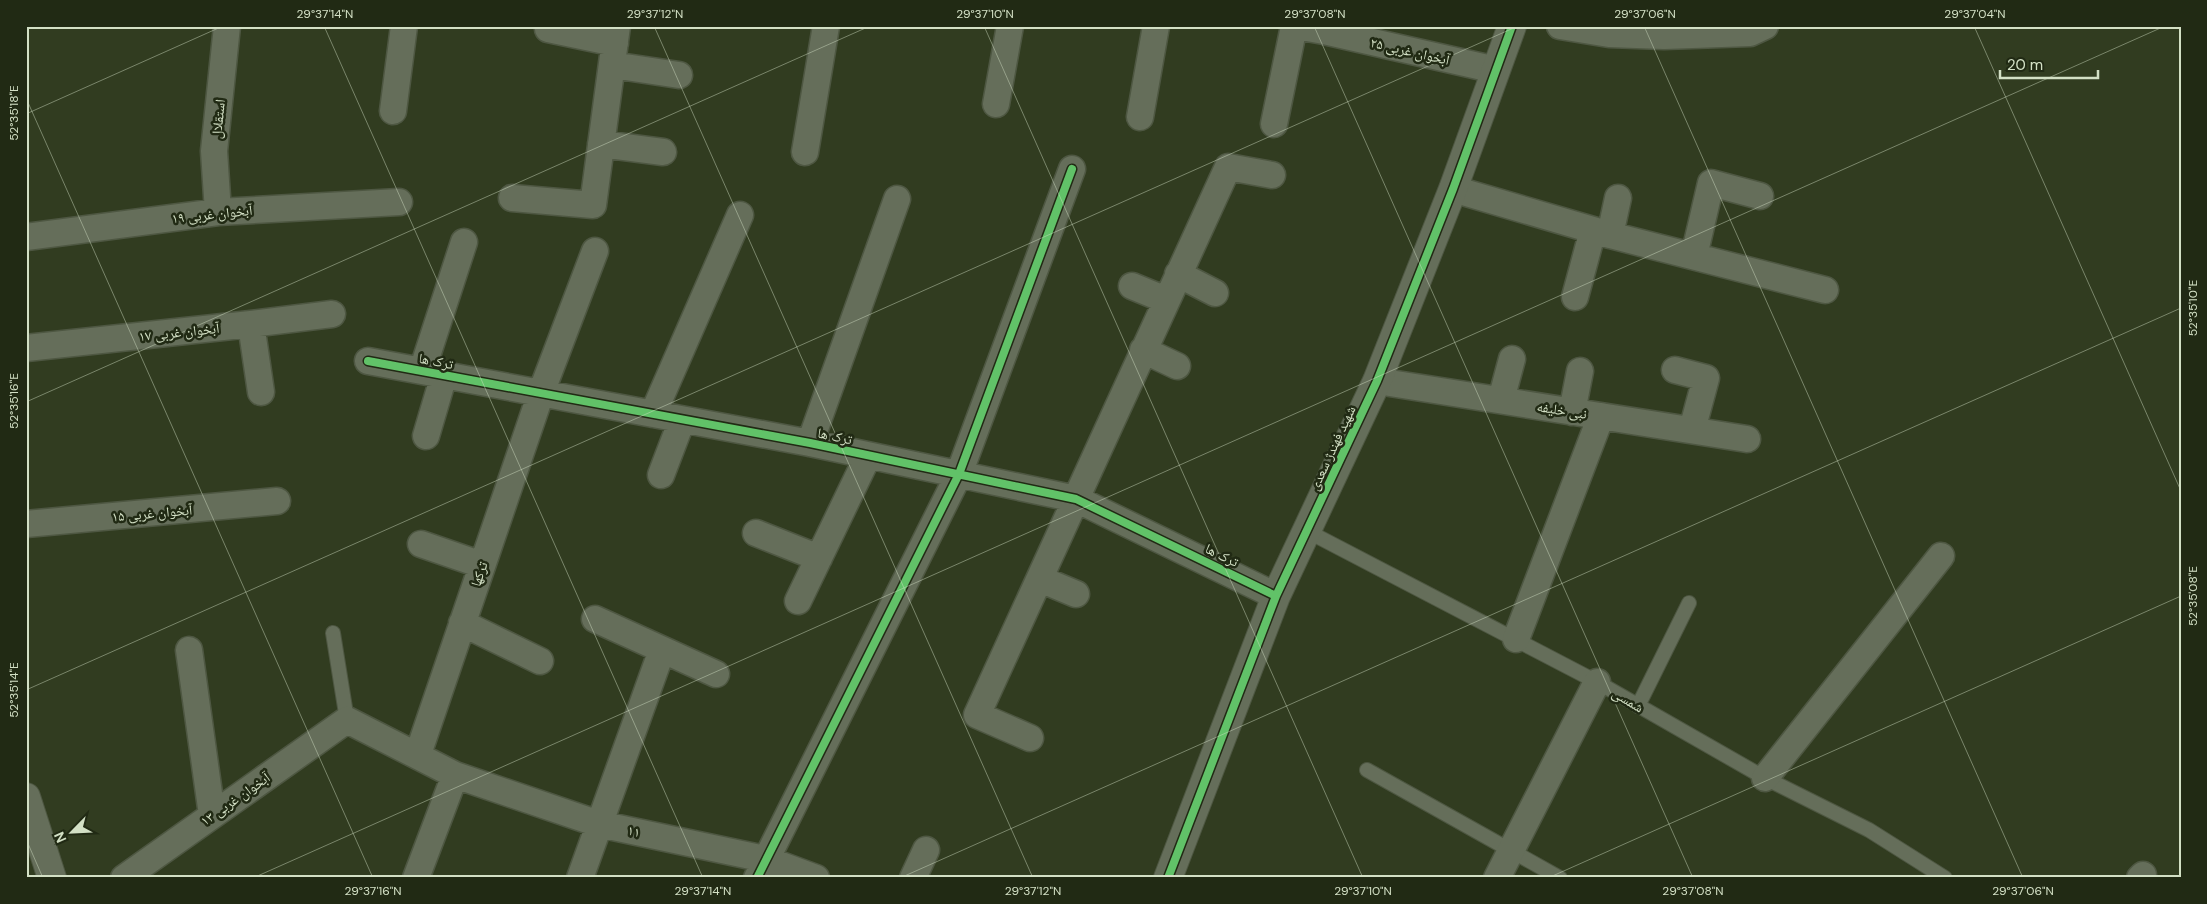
<svg xmlns="http://www.w3.org/2000/svg" width="2207" height="904" viewBox="0 0 2207 904" font-family="'DM Sans','Noto Naskh Arabic',sans-serif">
<style>
.lines{fill:none;stroke-linecap:round;stroke-linejoin:round}
.lane-casing{stroke:#4e5742;stroke-width:16}
.street-casing{stroke:#4e5742;stroke-width:29}
.secondary-casing{stroke:#4e5742;stroke-width:30}
.lane{stroke:#656e5a;stroke-width:14}
.street{stroke:#656e5a;stroke-width:26}
.secondary{stroke:#656e5a;stroke-width:28}
.cycleway-casing{stroke:#212a14;stroke-width:11}
.cycleway{stroke:#61c268;stroke-width:8}
.ticks{fill:none;stroke:#d3e0c5;stroke-width:1;stroke-opacity:0.45}
.labels{text-anchor:middle;dominant-baseline:central;stroke-width:5;stroke-linejoin:round;paint-order:stroke}
.street-label{font-size:14px;fill:#d3e0c5;stroke:#212a14}
.neatline{fill:none;stroke:#d3e0c5;stroke-width:2}
.ticks-label{font-size:12px;text-anchor:middle;fill:#d3e0c5}
</style>
<rect width="100%" height="100%" fill="#313c20"/>
<g class="lines">
<g class="lane-casing">
<path id="lane" d="M 1307,531 L 1597,682 L 1765,778 L 1869,830 L 1945,878
M 333,633 L 347,720
M 1638,706 L 1689,603
M 1367,770 L 1560,878"/>
</g>
<g class="street-casing">
<path id="street" d="M 1296,26 L 1324,31 L 1496,70
M 1560,26 L 1609,34 L 1664,36 L 1750,33 L 1765,26
M 548,29 L 615,43
M 612,65 L 679,75
M 996,104 L 1010,26
M 393,111 L 404,26
M 1140,117 L 1156,26
M 1274,124 L 1294,26
M 601,144 L 663,152
M 805,152 L 826,26
M 1453,189 L 1610,235 L 1825,290
M 512,198 L 593,205 L 617,26
M 218,212 L 214,151 L 227,26
M 1610,235 L 1618,198
M 26,237 L 218,212 L 399,202
M 1694,256 L 1711,183 L 1760,196
M 1178,274 L 1215,293
M 1132,286 L 1166,300
M 1575,297 L 1593,230
M 251,324 L 261,392
M 26,348 L 251,324 L 332,314
M 1143,350 L 1177,366
M 368,361 L 810,443 L 1076,499 L 1276,596
M 1675,370 L 1706,378 L 1692,430
M 422,371 L 464,242
M 1377,381 L 1747,439
M 1501,400 L 1512,359
M 1572,412 L 1580,371
M 653,414 L 740,215
M 426,436 L 444,375
M 810,443 L 897,199
M 661,475 L 682,420
M 26,524 L 277,501
M 756,533 L 819,558
M 421,544 L 482,565
M 1040,579 L 1076,594
M 798,601 L 868,456
M 595,619 L 716,674
M 462,623 L 540,661
M 1516,639 L 1601,416
M 189,650 L 212,815
M 1030,738 L 977,715 L 1228,167 L 1272,175
M 418,754 L 541,393 L 595,251
M 1765,778 L 1941,556
M 124,878 L 347,720 L 455,775 L 599,824 L 765,859 L 816,878
M 416,878 L 455,775
M 580,878 L 662,650
M 757,878 L 959,474 L 1072,169
M 913,878 L 926,850
M 1497,878 L 1597,682
M 2140,878 L 2143,875"/>
</g>
<g class="secondary-casing">
<path id="secondary" d="M 26,797 L 52,878
M 1168,878 L 1276,596 L 1377,381 L 1453,189 L 1512,26"/>
</g>
<use href="#lane" class="lane"/>
<use href="#street" class="street"/>
<use href="#secondary" class="secondary"/>
<g class="cycleway-casing">
<path id="cycleway" d="M 368,361 L 810,443 L 1076,499 L 1276,596
M 757,878 L 959,474 L 1072,169
M 1168,878 L 1276,596 L 1377,381 L 1453,189 L 1512,26"/>
</g>
<use href="#cycleway" class="cycleway"/>
</g>
<path class="ticks" d="M 324,26 L 703,878M 654,26 L 1033,878M 984,26 L 1363,878M 1314,26 L 1693,878M 1644,26 L 2023,878M 1974,26 L 2181,491M 26,98 L 373,878M 26,114 L 223,26M 26,402 L 870,26M 26,690 L 1518,26M 26,839 L 43,878M 253,878 L 2165,26M 900,878 L 2181,308M 1548,878 L 2181,596"/>
<g class="labels">
<g class="street-label">
<text transform="translate(1410 51) rotate(13)">آبخوان غربی ۲۵</text>
<text transform="translate(218 119) rotate(-84)">استقلال</text>
<text transform="translate(212 214) rotate(-6)">آبخوان غربی ۱۹</text>
<text transform="translate(179 332) rotate(-6)">آبخوان غربی ۱۷</text>
<text transform="translate(436 361) rotate(11)">ترک ها</text>
<text transform="translate(1562 410) rotate(9)">نبی خلیفه</text>
<text transform="translate(835 436) rotate(12)">ترک ها</text>
<text transform="translate(1332 448) rotate(-65)">شهید فهندژ سعدی</text>
<text transform="translate(152 513) rotate(-5)">آبخوان غربی ۱۵</text>
<text transform="translate(1222 555) rotate(26)">ترک ها</text>
<text transform="translate(479 574) rotate(-71)">ترکها</text>
<text transform="translate(1628 700) rotate(31)">شمسی</text>
<text transform="translate(235 799) rotate(-35)">آبخوان غربی ۱۳</text>
<text transform="translate(634 831) rotate(12)">۱۱</text>
</g>
</g>
<rect width="2207" height="904" fill="none" stroke="#212a14" stroke-width="55"/>
<g transform="translate(72 832) rotate(246)" stroke="#212a14" stroke-width="4" paint-order="stroke">
<path d="M0-4L9 19L0 12L-9 19Z" fill="#d3e0c5"/>
<text y="-8" font-size="14" font-weight="bold" text-anchor="middle" fill="#d3e0c5">N</text>
</g>
<path d="M2000 70v8h98v-8" fill="none" stroke="#d3e0c5" stroke-width="2.5"/>
<text x="2007" y="70" font-size="15" fill="#d3e0c5" stroke="#212a14" stroke-width="4" paint-order="stroke">20 m</text>
<rect x="28" y="28" width="2152" height="848" class="neatline"/>
<g class="ticks-label">
<text x="325" y="18">29°37'14"N</text>
<text x="655" y="18">29°37'12"N</text>
<text x="985" y="18">29°37'10"N</text>
<text x="1315" y="18">29°37'08"N</text>
<text x="1645" y="18">29°37'06"N</text>
<text x="1975" y="18">29°37'04"N</text>
<text transform="translate(14 113) rotate(-90)" y="4">52°35'18"E</text>
<text transform="translate(2193 308) rotate(-90)" y="4">52°35'10"E</text>
<text transform="translate(14 401) rotate(-90)" y="4">52°35'16"E</text>
<text transform="translate(2193 596) rotate(-90)" y="4">52°35'08"E</text>
<text transform="translate(14 690) rotate(-90)" y="4">52°35'14"E</text>
<text x="373" y="895">29°37'16"N</text>
<text x="703" y="895">29°37'14"N</text>
<text x="1033" y="895">29°37'12"N</text>
<text x="1363" y="895">29°37'10"N</text>
<text x="1693" y="895">29°37'08"N</text>
<text x="2023" y="895">29°37'06"N</text>
</g>
</svg>
